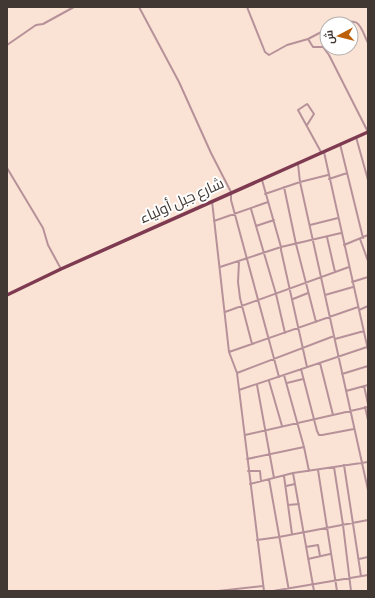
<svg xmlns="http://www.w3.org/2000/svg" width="375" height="598" viewBox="0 0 375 598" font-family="'Alegreya Sans',Cairo,sans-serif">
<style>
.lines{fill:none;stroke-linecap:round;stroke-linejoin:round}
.minor{stroke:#b7919a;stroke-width:2}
.trunk{stroke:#7e3a50;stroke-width:3.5}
.labels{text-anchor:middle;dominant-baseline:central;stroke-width:4;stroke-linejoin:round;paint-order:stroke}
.street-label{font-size:15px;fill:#413833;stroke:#fff}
</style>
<rect width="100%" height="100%" fill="#fae3d4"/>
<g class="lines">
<path class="minor" d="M 139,7 L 179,82 L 211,153 L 231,192 L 231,200 L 279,377
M 247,7 L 265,52 L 269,55 L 287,45 L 308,39 L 327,29
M 339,24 C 361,16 360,27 368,43
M 308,39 L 313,47 L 323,47 L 329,55 L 368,132
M 7,45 L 36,25 L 43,24 L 74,7
M 307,125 L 314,114 L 308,105 L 307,104 L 298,110 L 321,152
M 356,137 L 368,180
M 340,144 L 363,238
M 324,152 L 368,350
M 298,164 L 300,182 L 368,490
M 7,168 L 43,228 L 48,245 L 61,269
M 329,179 L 347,173
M 262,180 L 281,247 L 281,250 L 307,367
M 284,187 L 296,244 L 316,322
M 265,194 L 300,182 L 328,175
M 212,201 L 229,352 L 237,373 L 264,591
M 251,209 L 276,294 L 285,333
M 214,221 L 268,202
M 310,225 L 338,218
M 256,226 L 274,220
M 327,237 L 335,272
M 360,239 L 368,261
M 344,245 L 368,235
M 239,261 L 238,282 L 240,298 L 252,344
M 220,267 L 281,247 L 341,233
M 352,282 L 368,277
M 325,295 L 353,287
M 293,299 L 308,293
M 359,310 L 368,306
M 225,312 L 349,267
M 335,339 L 364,331
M 229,352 L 358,307
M 320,363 L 333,415
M 301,369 L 317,431 L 319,435 L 322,435 L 354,429
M 237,373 L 334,336
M 342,374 L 368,366
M 284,375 L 304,447 L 309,471
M 269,381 L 282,426
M 287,383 L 303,379
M 257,385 L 274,478
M 364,386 L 368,404
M 239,390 L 367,347
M 346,391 L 368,385
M 365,407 L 368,420
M 245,435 L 368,407
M 247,459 L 304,447
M 344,465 L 361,576
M 334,467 L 343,525 L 351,591
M 318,470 L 337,591
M 248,471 L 260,471 L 261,481
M 293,473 L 314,591
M 284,476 L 292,534
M 269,479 L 289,591
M 250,484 L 293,473 L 368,462
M 286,486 L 295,484
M 288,505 L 299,504
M 257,540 L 279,537 L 368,520
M 306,547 L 318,545 L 320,556
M 308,559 L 330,554
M 359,559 L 368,557
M 218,591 L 263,586
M 273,591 L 368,575"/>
<path class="trunk" d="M 7,295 L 61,269 L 368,132"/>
</g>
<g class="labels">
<g class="street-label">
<text transform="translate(182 201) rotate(-24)">شارع جبل أولياء</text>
</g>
</g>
<rect width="375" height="598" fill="none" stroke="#413833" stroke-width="16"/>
<g transform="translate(339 36) rotate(263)"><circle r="19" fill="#ffffff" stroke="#b3afad"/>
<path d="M0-3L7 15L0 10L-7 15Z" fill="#bb6008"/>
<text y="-6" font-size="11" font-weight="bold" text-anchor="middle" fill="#413833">ش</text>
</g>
</svg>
